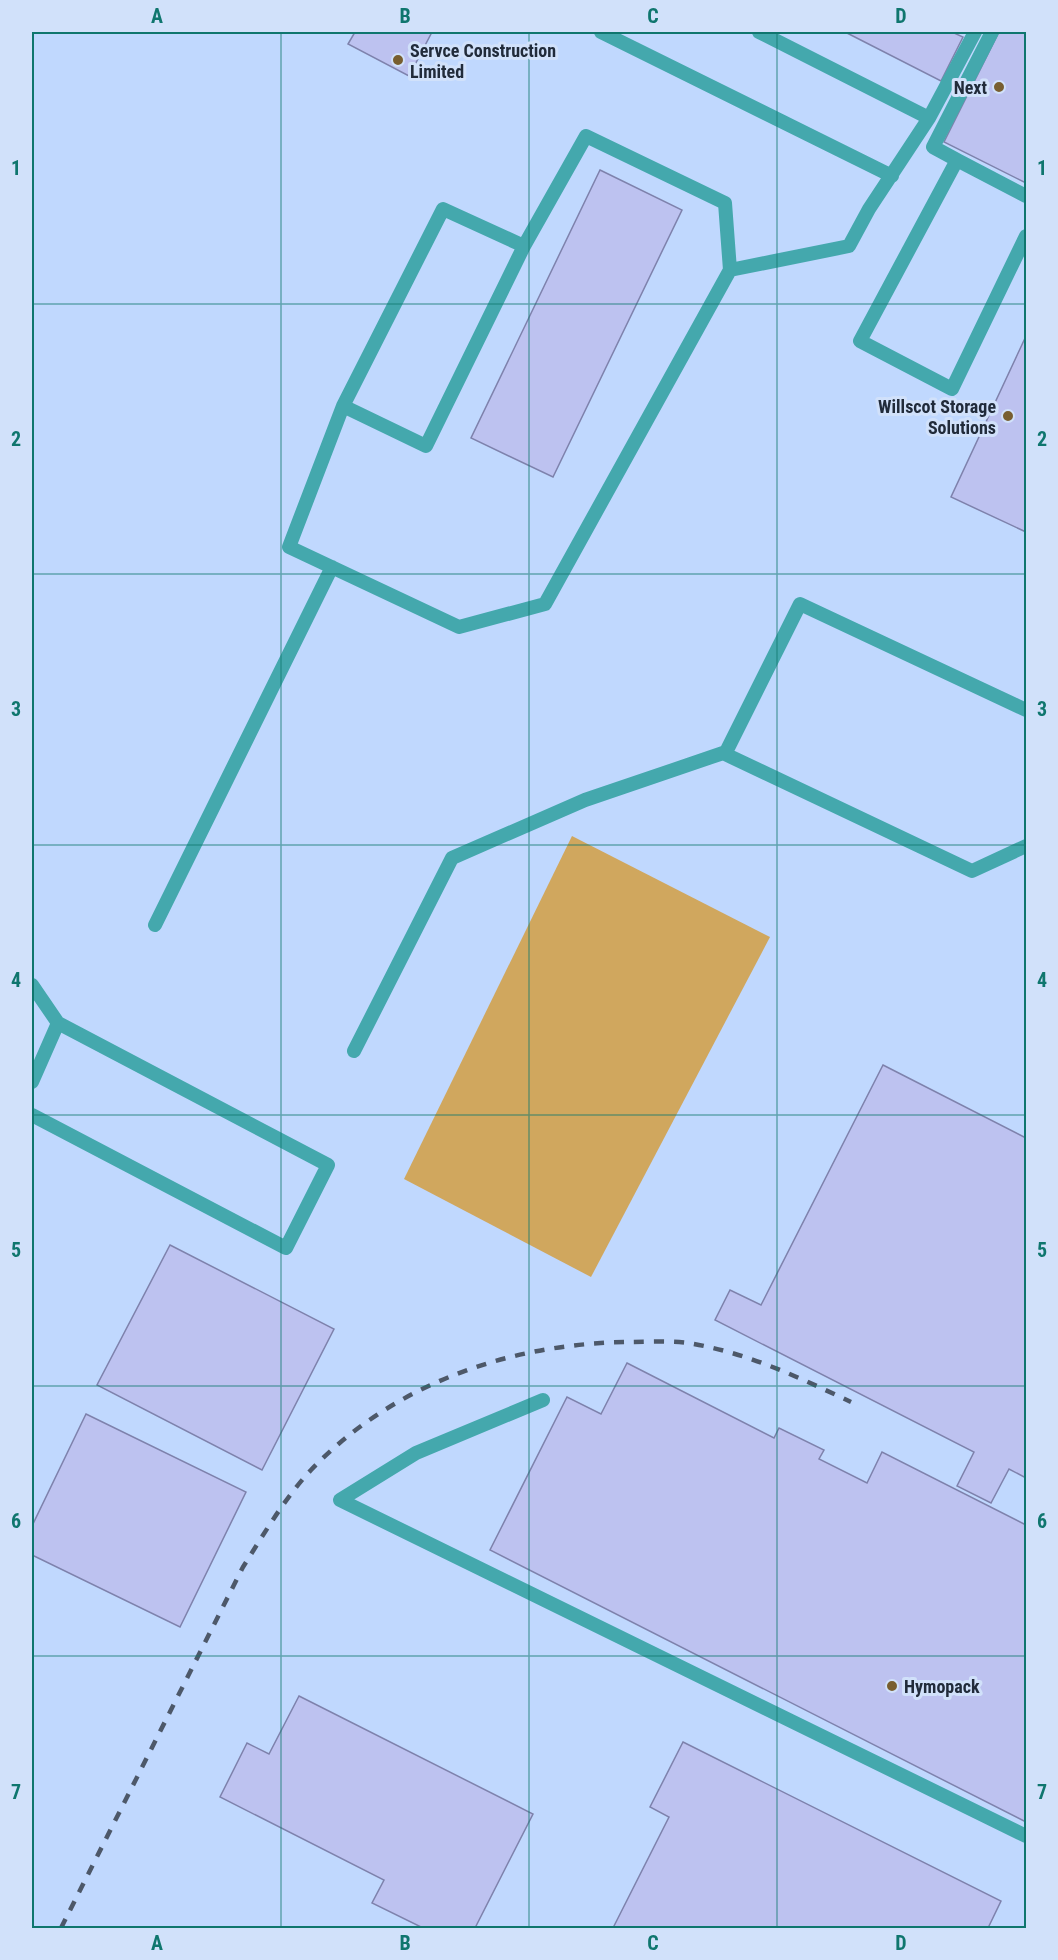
<svg xmlns="http://www.w3.org/2000/svg" width="1058" height="1960" viewBox="0 0 1058 1960" font-family="'Roboto Condensed',sans-serif">
<style>
.built{fill:#c0d8fe}
.green{fill:#d0a75e}
.building{fill:#bdc2f0;stroke:#7e82ac;stroke-width:1.5}
.lines{fill:none;stroke-linecap:round;stroke-linejoin:round}
.lane{stroke:#44a8ad;stroke-width:14}
.rail{stroke:#4d5869;stroke-width:4.5;stroke-dasharray:10 10;stroke-linecap:butt}
.grid{fill:none;stroke:#0f766e;stroke-width:1.5;stroke-opacity:0.55}
.poi-dot{fill:#785e30;stroke:#d1e1fa;stroke-width:2}
.labels{text-anchor:middle;dominant-baseline:central;stroke-width:6;stroke-linejoin:round;paint-order:stroke}
.poi-label{font-size:18px;font-weight:bold;fill:#212b3a;stroke:#d1e1fa;text-anchor:start}
.neatline{fill:none;stroke:#0f766e;stroke-width:2}
.grid-label{font-size:20px;text-anchor:middle;font-weight:bold;fill:#0f766e}
</style>
<rect width="100%" height="100%" fill="#d1e1fa"/>
<path class="built" d="M 33,32 L 1026,32 L 1026,1928 L 32,1928 Z"/>
<path class="green" d="M 572,836 L 770,937 L 591,1277 L 404,1179 Z"/>
<path class="building" d="M 355,32 L 432,32 L 409,76 L 348,44 Z
M 845,32 L 952,32 L 963,37 L 941,81 Z
M 999,32 L 1026,32 L 1026,183 L 944,142 Z
M 600,170 L 682,210 L 553,477 L 471,438 Z
M 1026,336 L 1026,532 L 951,497 Z
M 883,1065 L 1026,1138 L 1026,1478 L 1009,1469 L 991,1503 L 957,1486 L 974,1452 L 715,1320 L 730,1290 L 761,1305 Z
M 170,1245 L 334,1329 L 262,1470 L 97,1385 Z
M 627,1363 L 774,1438 L 779,1428 L 824,1450 L 819,1459 L 867,1483 L 882,1452 L 1026,1525 L 1026,1822 L 490,1550 L 567,1397 L 601,1414 Z
M 86,1414 L 246,1492 L 180,1627 L 32,1555 L 32,1526 Z
M 299,1696 L 533,1814 L 475,1928 L 423,1928 L 372,1903 L 384,1880 L 220,1797 L 247,1743 L 269,1754 Z
M 683,1742 L 1001,1901 L 988,1928 L 613,1928 L 669,1817 L 650,1807 Z"/>
<g class="lines">
<path class="lane" d="M 601,32 L 892,176
M 759,32 L 929,118
M 992,32 L 933,147 L 957,160 L 860,341 L 952,389 L 1026,236
M 957,160 L 1026,196
M 524,246 L 586,136 L 725,203 L 730,270
M 343,406 L 426,446 L 524,246 L 443,209 L 343,406 L 289,547 L 459,627 L 545,604 L 730,270 L 849,246 L 869,209 L 929,118 L 975,32
M 1026,710 L 800,604 L 725,754 L 972,871 L 1026,846
M 155,925 L 332,567
M 32,985 L 58,1023 L 328,1165 L 286,1248 L 32,1115
M 354,1051 L 452,858 L 585,800 L 726,752
M 32,1082 L 58,1023
M 543,1400 L 416,1453 L 340,1500 L 1026,1836"/>
<path class="rail" d="M 61,1928 L 243,1567 C 264,1534 284,1499 311,1470 C 393,1384 509,1344 626,1342 C 648,1342 673,1340 694,1344 C 750,1354 800,1378 851,1402"/>
</g>
<path class="grid" d="M 281,32 L 281,1928M 529,32 L 529,1928M 777,32 L 777,1928M 32,304 L 1026,304M 32,574 L 1026,574M 32,845 L 1026,845M 32,1115 L 1026,1115M 32,1386 L 1026,1386M 32,1656 L 1026,1656"/>
<g class="poi-dot">
<circle cx="398" cy="60" r="6"/>
<circle cx="999" cy="87" r="6"/>
<circle cx="1008" cy="416" r="6"/>
<circle cx="892" cy="1686" r="6"/>
</g>
<g class="labels">
<g class="poi-label">
<text x="410" y="50">Servce Construction<tspan x="410" dy="21">Limited</tspan></text>
<text x="987" y="87" text-anchor="end">Next</text>
<text x="996" y="406" text-anchor="end">Willscot Storage<tspan x="996" dy="21">Solutions</tspan></text>
<text x="904" y="1686">Hymopack</text>
</g>
</g>
<rect width="1058" height="1960" fill="none" stroke="#d1e1fa" stroke-width="66"/>
<rect x="33" y="33" width="992" height="1894" class="neatline"/>
<g class="grid-label">
<text x="157" y="23">A</text>
<text x="405" y="23">B</text>
<text x="653" y="23">C</text>
<text x="901" y="23">D</text>
<text x="16" y="175">1</text>
<text x="1042" y="175">1</text>
<text x="16" y="446">2</text>
<text x="1042" y="446">2</text>
<text x="16" y="716">3</text>
<text x="1042" y="716">3</text>
<text x="16" y="987">4</text>
<text x="1042" y="987">4</text>
<text x="16" y="1257">5</text>
<text x="1042" y="1257">5</text>
<text x="16" y="1528">6</text>
<text x="1042" y="1528">6</text>
<text x="16" y="1799">7</text>
<text x="1042" y="1799">7</text>
<text x="157" y="1950">A</text>
<text x="405" y="1950">B</text>
<text x="653" y="1950">C</text>
<text x="901" y="1950">D</text>
</g>
</svg>
